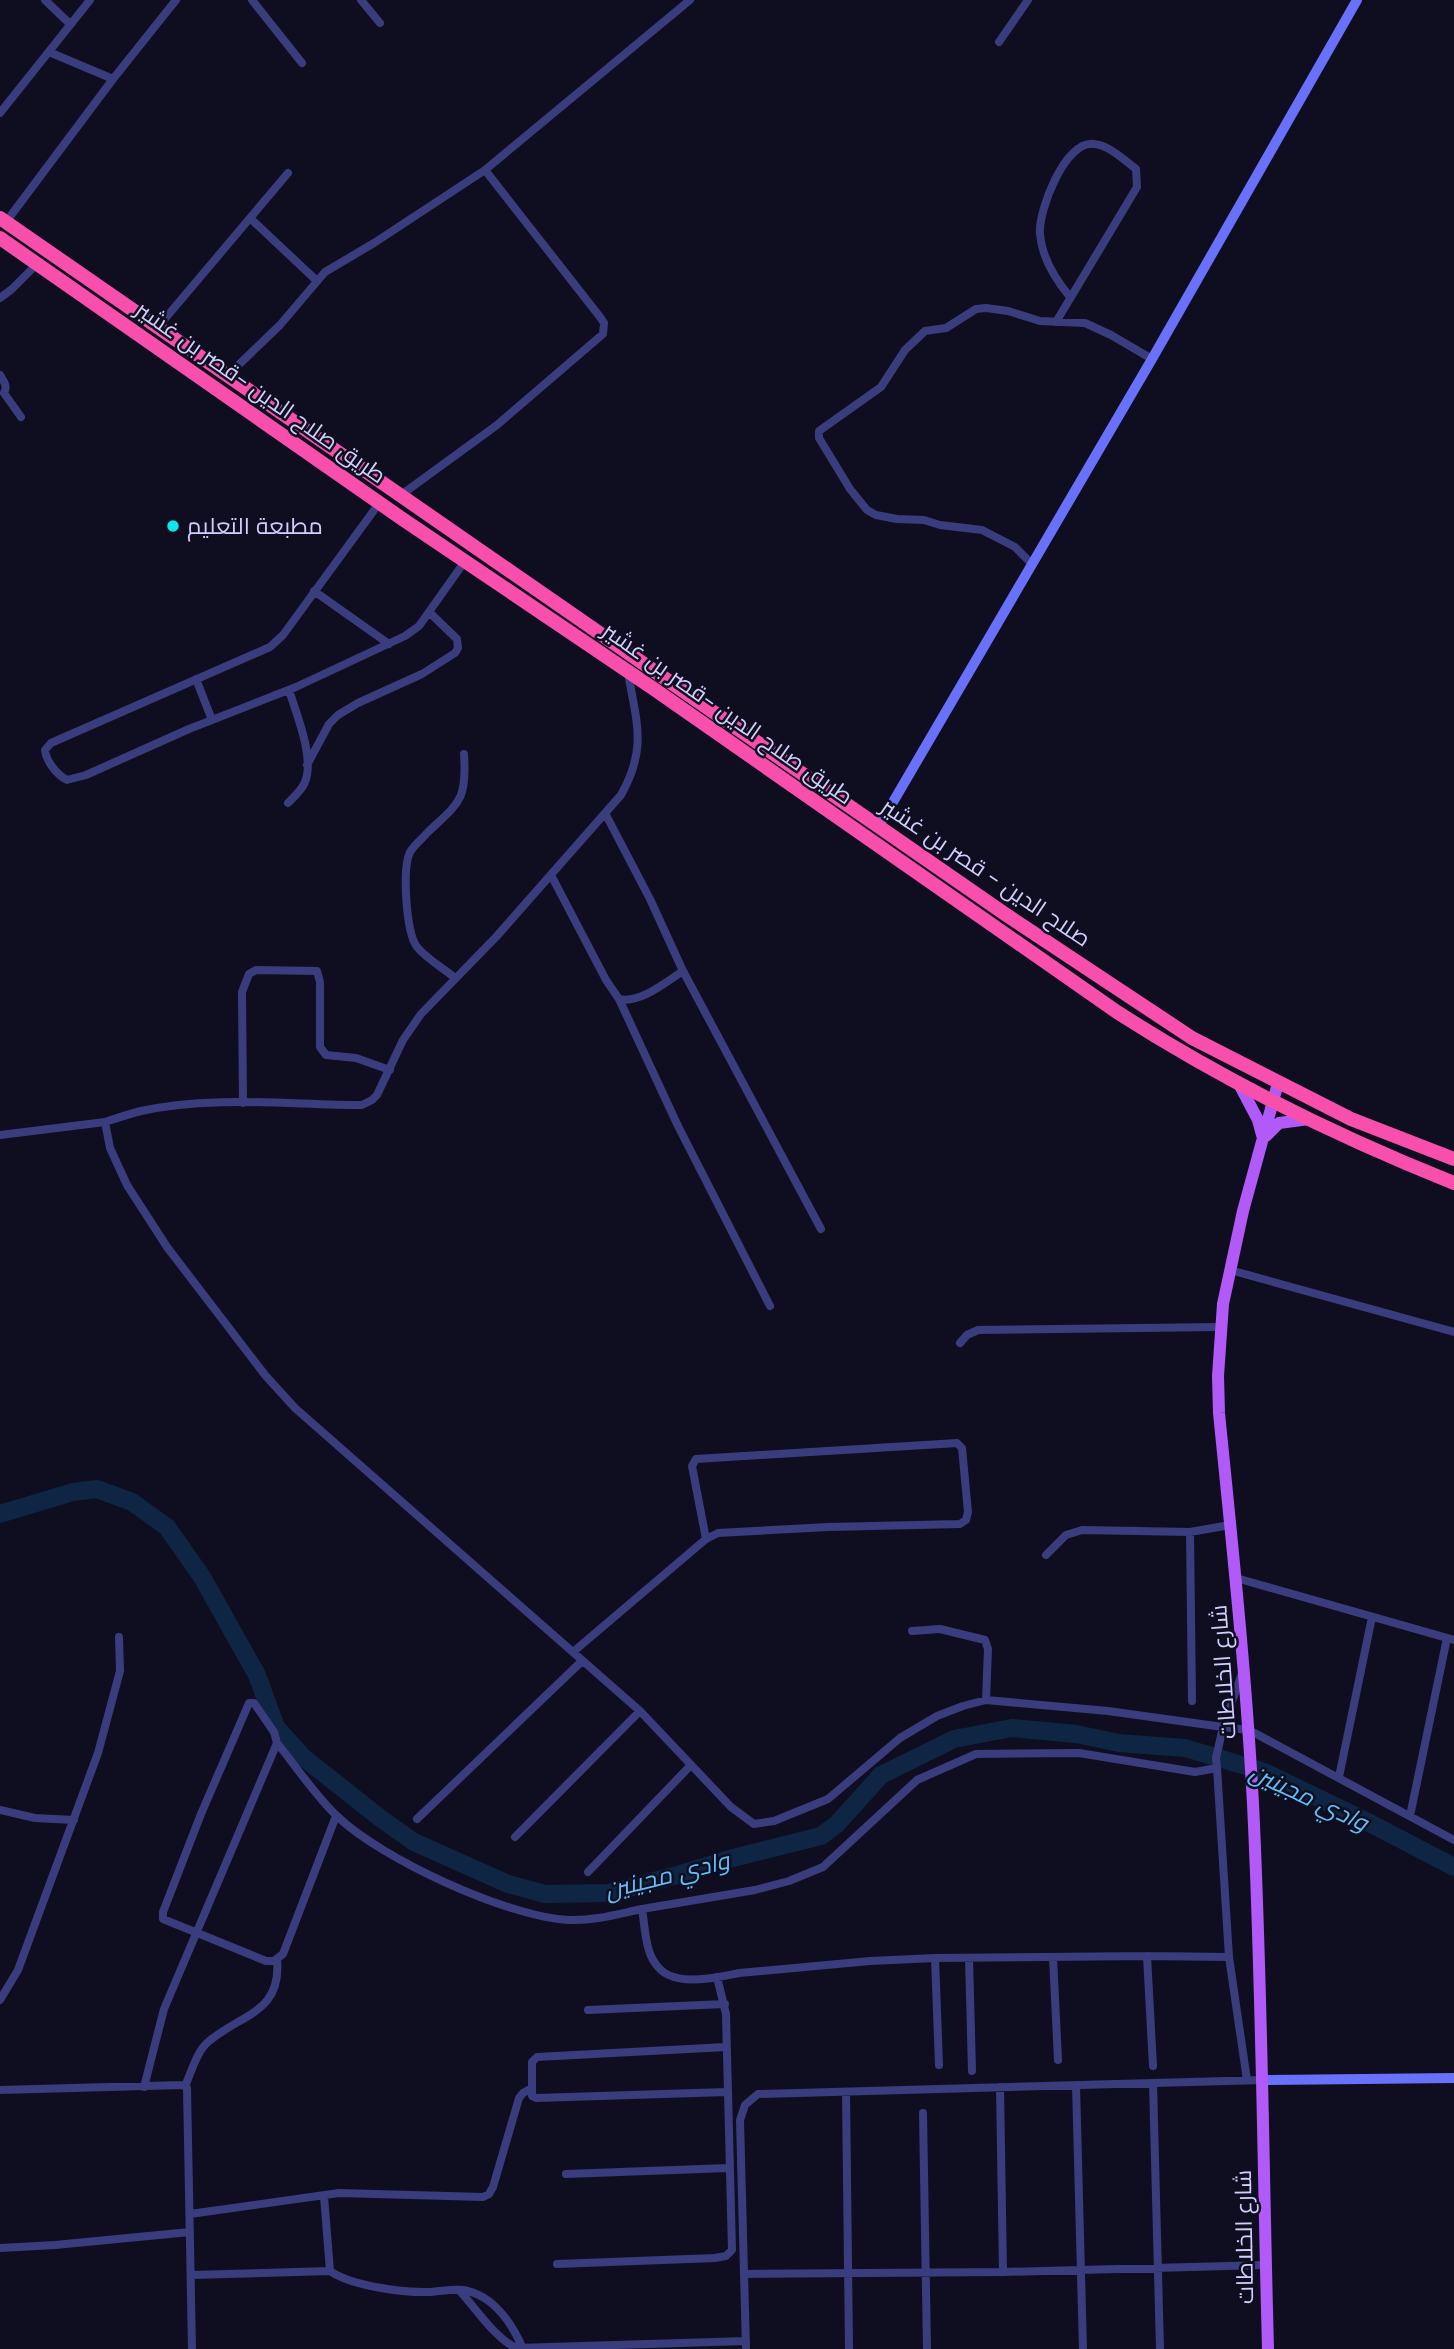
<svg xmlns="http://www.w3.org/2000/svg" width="1454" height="2349" viewBox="0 0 1454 2349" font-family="'DM Sans',Cairo,sans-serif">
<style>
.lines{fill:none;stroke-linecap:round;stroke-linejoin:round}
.river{stroke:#0e2643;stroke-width:18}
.street{stroke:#3a3d7d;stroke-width:8}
.secondary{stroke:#6970f9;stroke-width:10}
.primary{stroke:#b15af8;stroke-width:12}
.highway{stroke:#f84eac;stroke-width:14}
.poi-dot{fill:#0ae8ed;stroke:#0f0e20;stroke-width:2.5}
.labels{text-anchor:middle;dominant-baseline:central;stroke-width:5;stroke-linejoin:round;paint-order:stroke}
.street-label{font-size:23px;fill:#d0cefd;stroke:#0f0e20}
.poi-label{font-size:23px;fill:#d0cefd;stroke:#0f0e20;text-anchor:start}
.water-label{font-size:24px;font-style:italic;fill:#61bef8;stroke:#0f0e20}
</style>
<rect width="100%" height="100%" fill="#0f0e20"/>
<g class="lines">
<path class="river" d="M 0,1514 L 73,1492 L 97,1489 L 132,1502 L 167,1527 L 202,1577 L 257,1675 L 276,1727 L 303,1757 L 380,1818 L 414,1842 L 508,1884 L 545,1894 L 609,1893 L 677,1875 L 733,1858 L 821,1836 L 837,1824 L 881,1775 L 954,1739 L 1012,1728 L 1076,1734 L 1119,1743 L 1185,1748 L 1262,1771 L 1362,1819 L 1454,1867"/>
<path class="street" d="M 45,0 L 70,24
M 252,0 L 302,63
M 361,0 L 380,23
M 999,42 L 1028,0
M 49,52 L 113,79
M 0,113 L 90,0
M 250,218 L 317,281
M 6,222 L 113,79 L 176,0
M 0,298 L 12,289 L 37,264
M 1056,322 L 1137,187 L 1136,169 C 1124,160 1109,145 1094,144 C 1065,140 1038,211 1040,234 C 1042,258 1055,279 1070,297
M 158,327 L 288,173
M 0,375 C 4,382 8,386 4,393 L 21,417
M 228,375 L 280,325 L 325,272 L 374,243 L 485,170 L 690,0
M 401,495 L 497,425 L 603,334 L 604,323 L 600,317 L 485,170
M 380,502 L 283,635 L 270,647 L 51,743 L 45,750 C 46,761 57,775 67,780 L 86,775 L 189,729 L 296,687 L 405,636 L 419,626 L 465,561
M 1032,564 L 1015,547 L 982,530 L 940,525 L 924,520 L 897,519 L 876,515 L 867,510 L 850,489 L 819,438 L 819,431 L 881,387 L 905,350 L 925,331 L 946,328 L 976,309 L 986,308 L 1008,311 L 1040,321 L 1085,323 L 1111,335 L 1152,359
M 314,591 L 389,644
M 196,679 L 212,720
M 307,765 L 329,724 L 338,715 L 358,703 L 422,674 L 455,653 L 458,648 L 457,639 L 429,612
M 288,803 C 294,797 302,790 305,782 C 315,758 296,713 289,690
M 605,813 L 650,899 L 683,971 L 821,1229
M 551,875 L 606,980 L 619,999 C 640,1004 666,982 683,971
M 455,978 C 443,968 427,959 417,947 C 406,932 402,869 410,852 C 415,844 422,839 428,832 C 460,802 467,800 464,754
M 619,999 L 678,1126 L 770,1306
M 243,1103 L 242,992 L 249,974 L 256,970 L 317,971 L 320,982 L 320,1047 L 326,1055 L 356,1058 L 390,1070
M 105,1122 C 117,1118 129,1114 141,1111 C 213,1095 290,1105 362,1105 L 372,1100 L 377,1095 L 403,1040 L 421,1014 L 496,937 L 621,795 C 648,747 636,722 628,672
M 0,1135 L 105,1122 L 110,1148 L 127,1185 L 167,1247 L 265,1375 L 295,1408 L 640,1711 L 731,1807 L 754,1824 L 774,1821 L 828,1799 L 900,1738 L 937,1716 L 963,1706 L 986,1700 L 1108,1711 L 1223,1727 L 1241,1676
M 1230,1270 L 1454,1332
M 960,1343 L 967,1335 L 978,1330 L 1221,1327
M 1190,1532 L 1192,1701
M 1046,1555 L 1066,1535 L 1082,1530 L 1190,1532 L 1230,1525
M 1236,1578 L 1454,1640
M 912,1631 L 940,1629 L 985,1640 L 988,1649 L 986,1700
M 573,1652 L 706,1539 L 718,1533 L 828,1527 L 960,1524 L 966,1520 L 968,1512 L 962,1448 L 957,1443 L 696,1459 L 692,1466 L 706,1539
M 277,1743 L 274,1732 L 254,1703 L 249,1703 L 201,1814 L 163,1912 L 163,1919 L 266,1961 L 274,1961 L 283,1954 L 336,1816
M 1217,1768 L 1229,1957
M 1339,1777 L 1372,1617
M 0,1810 L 35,1818 L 74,1820
M 1410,1816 L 1447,1638
M 417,1819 L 582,1661
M 515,1837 L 640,1711
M 588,1872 L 691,1765
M 642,1909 L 755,1890 L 789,1881 L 823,1867 L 917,1780 L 976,1754 L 1079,1753 L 1195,1772 L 1217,1768 L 1216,1758 L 1223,1727 L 1249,1730 L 1454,1840
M 1147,1956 L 1153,2066
M 1053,1957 L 1058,2060
M 935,1958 L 939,2065
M 969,1958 L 972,2071
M 0,2000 L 18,1970 L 98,1753 L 120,1671 L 119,1637
M 588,2010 L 725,2004
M 726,2047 L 537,2057 L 532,2062 L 532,2096 L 536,2098 L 727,2092
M 1153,2083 L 1160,2349
M 1076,2085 L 1083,2349
M 185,2086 C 191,2073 197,2051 208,2042 C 242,2013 282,2013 277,1959
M 144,2087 L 164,2009 L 277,1743 C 296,1766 316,1797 338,1817 C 382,1859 507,1917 569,1920 C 594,1921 618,1914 642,1909 C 645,1926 645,1949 655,1963 C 671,1989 714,1978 739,1973 L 870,1961 L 935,1958 L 1147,1956 L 1229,1957 L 1247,2080
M 1000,2087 L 1003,2272
M 0,2090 L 183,2085 L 187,2088 L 192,2349
M 846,2092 L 849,2349
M 923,2113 L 927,2349
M 566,2174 L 728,2168
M 324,2196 L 330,2271
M 190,2214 L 339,2193 L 483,2197 L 489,2194 L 493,2187 L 519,2098 L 523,2093 L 532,2088
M 0,2248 L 55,2245 L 190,2232
M 557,2264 L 715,2258 L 726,2256 L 732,2250 L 726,2014 L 717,1977
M 744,2274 L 1003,2272 L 1265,2265
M 191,2275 L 330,2271 C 351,2286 404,2293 431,2292 C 442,2291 452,2289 463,2290 C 493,2295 512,2323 523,2349
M 459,2290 C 474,2306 497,2341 517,2348 L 746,2341
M 746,2349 L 740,2120 L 745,2105 L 758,2094 L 1263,2080"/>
<path class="secondary" d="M 879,826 L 1152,359 L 1357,0
M 1263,2080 L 1454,2078"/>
<path class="primary" d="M 1238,1082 L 1258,1120 L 1262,1135
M 1266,1136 L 1279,1123 L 1309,1119
M 1268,2349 C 1263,2167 1262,1985 1253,1804 C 1246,1673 1232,1543 1219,1413 L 1218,1376 L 1223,1304 L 1243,1211 L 1278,1083"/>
<path class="highway" d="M 0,218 L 1005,914 L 1192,1038 L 1351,1119 L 1454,1159
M 0,238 L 401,518 L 654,689 L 1117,1012 C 1223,1080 1336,1136 1454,1183"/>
</g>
<circle class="poi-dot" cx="173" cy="526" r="7"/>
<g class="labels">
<g class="street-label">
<text transform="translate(261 392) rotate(35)">طريق صلاح الدين -قصر بن غشير</text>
<text transform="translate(728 713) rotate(35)">طريق صلاح الدين -قصر بن غشير</text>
<text transform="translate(986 872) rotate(34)">صلاح الدين - قصر بن غشير</text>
<text transform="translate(1223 1672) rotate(-94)">شارع الخلاطات</text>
<text transform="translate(1244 2237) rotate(-91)">شارع الخلاطات</text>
</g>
<g class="poi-label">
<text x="187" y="526">مطبعة التعليم</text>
</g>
<g class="water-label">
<text transform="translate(1309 1797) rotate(25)">وادي مجينين</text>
<text transform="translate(667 1875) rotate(-14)">وادي مجينين</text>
</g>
</g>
</svg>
